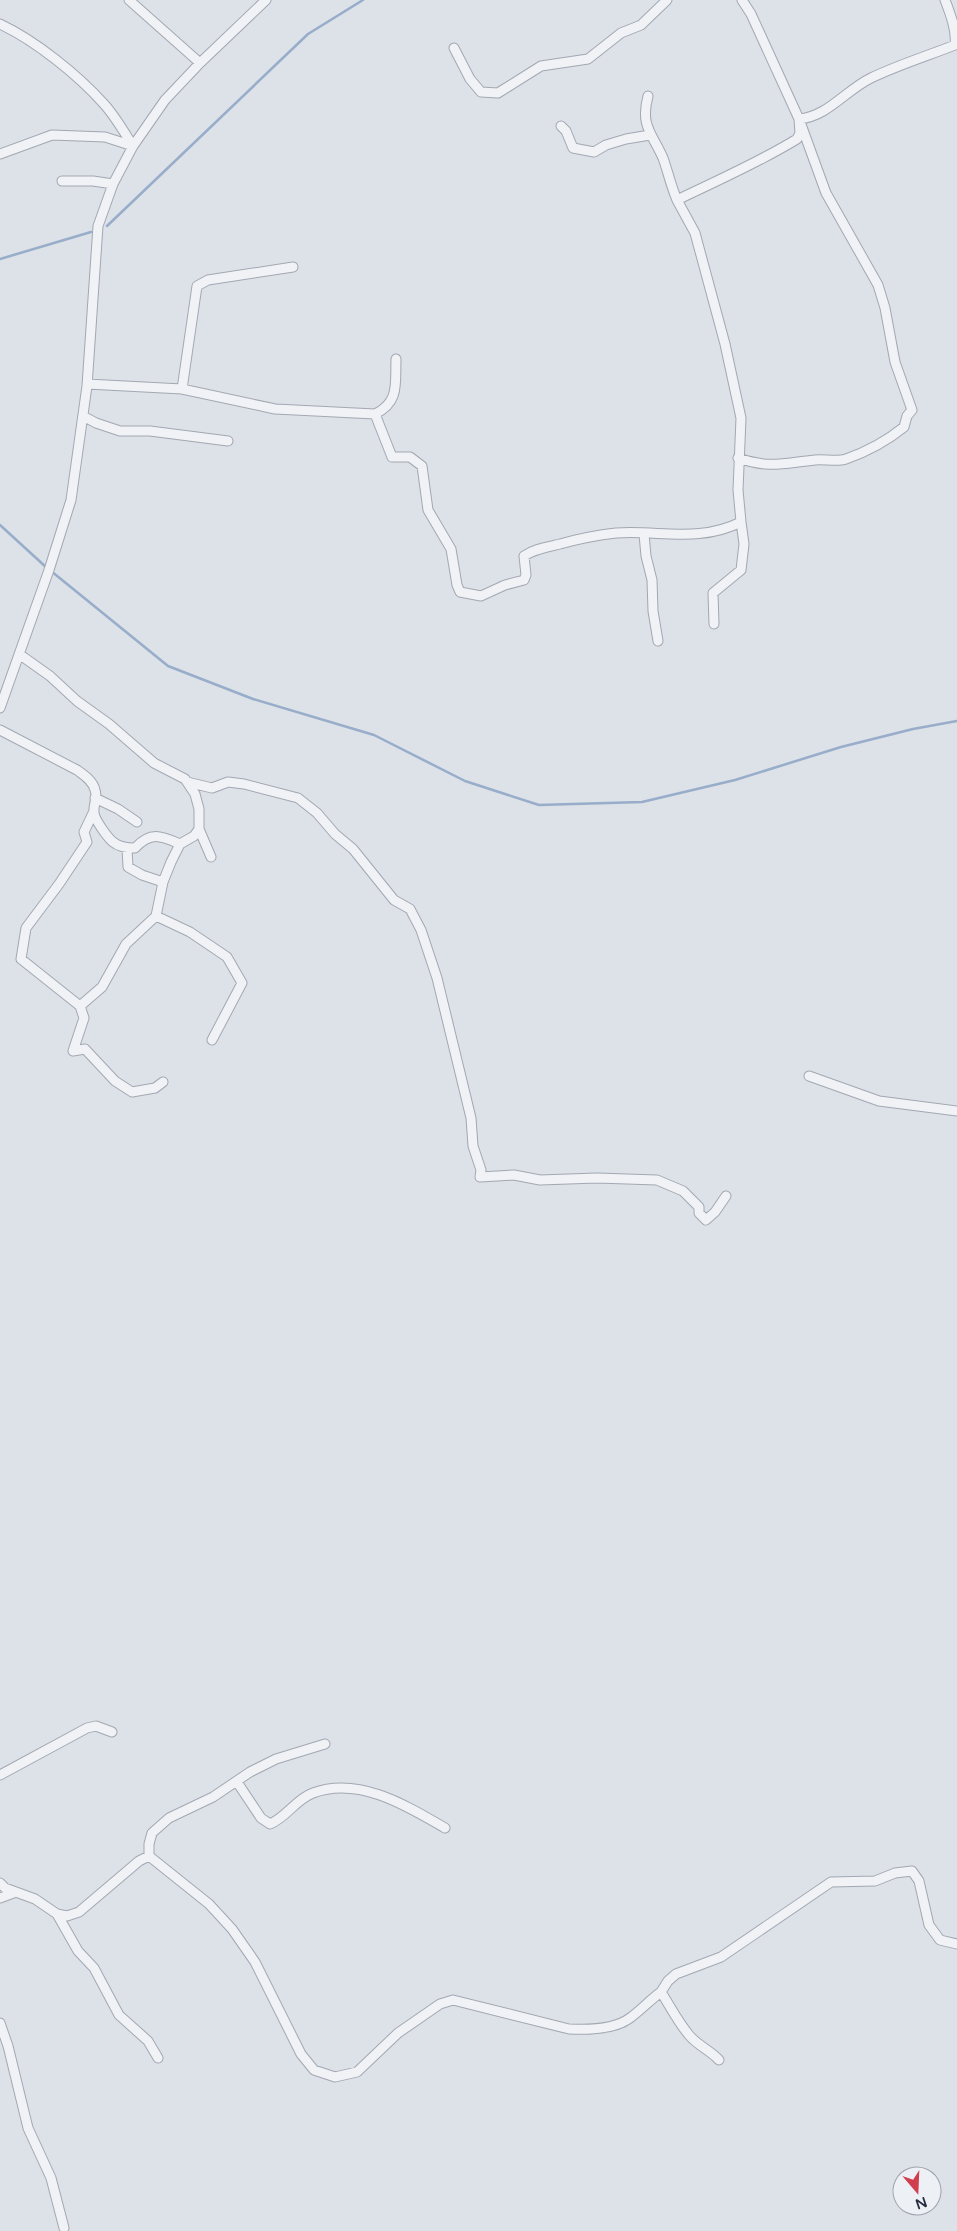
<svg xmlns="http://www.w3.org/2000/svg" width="957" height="2231" viewBox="0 0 957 2231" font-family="'Varela Round',sans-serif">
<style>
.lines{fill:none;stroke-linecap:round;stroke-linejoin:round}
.stream{stroke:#97adc9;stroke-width:2.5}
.minor-casing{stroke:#a2a8b2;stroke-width:11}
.minor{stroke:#f0f2f6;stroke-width:9}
</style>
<rect width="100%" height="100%" fill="#dde1e8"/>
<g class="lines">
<path class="stream" d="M 107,226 L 308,34 L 363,0
M 0,259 L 91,232
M 0,525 L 47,568
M 51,571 L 168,666 L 253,699 L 374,735 L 465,781 L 539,805 L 642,802 L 735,780 L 841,747 L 913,729 L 957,721"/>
<g class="minor-casing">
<path id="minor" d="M 129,0 L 200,63
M 0,24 C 36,41 78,75 104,104 C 115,116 124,132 133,146
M 454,48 L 470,79 L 481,92 L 498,93 L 541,66 L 588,59 L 621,33 L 641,25 L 667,0
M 648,96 C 640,126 652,133 663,158 C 668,172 671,186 677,200 C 718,180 758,163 797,139 L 800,133 L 799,119 L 751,14 L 742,0
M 561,126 L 566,131 L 573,148 L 594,152 L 606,145 L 626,139 L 650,135
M 0,154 L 52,135 L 105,137 L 133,146
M 62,181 L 93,181 L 113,184
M 87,384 L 182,389 L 275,409 L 375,414 C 400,402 395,383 396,359
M 182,389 L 197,286 L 208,280 L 293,267
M 375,414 L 392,457 L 410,457 L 422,466 L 428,510 L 451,549 L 457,585 L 460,592 L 481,596 L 505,585 L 524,580 L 526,575 L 524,556 C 534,549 547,547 560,544 C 578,539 598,535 616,533 C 660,530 699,543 741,522 L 738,490 L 741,418 L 725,344 L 695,233 L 677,200
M 83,416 L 96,423 L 120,431 L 150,431 L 228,441
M 738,458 C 771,469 783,463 815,460 C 825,459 837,462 846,459 C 866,452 888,440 904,427 L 907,416 L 912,410 L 895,362 L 885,308 L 878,285 L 826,193 L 799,119 C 827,117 846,90 871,78 C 898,65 927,56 955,45 C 957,31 950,13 945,0
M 644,534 L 646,556 L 652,580 L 653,611 L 658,641
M 714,624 L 713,593 L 741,570 L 744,544 L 741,522
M 19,654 L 50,676 L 77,701 L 109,724 L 154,763 L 185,779 L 195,794 L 199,809 L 199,829 L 211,857
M 0,708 L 49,570 L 71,500 L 87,386 L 98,226 L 113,184 L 133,146 L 165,100 L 200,63 L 266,0
M 0,730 L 77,770 C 84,775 93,781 95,790 C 98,797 93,805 94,813 C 95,820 107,837 113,842 C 119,847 128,848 135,848 C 151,831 161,836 180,844
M 187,782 L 212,788 L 228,782 L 244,784 L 298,798 L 317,813 L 335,834 L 353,849 L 394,900 L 410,909 L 421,930 L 437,978 L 471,1118 L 473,1146 L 481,1170 L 480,1177 L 514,1175 L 540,1180 L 597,1178 L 657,1180 L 683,1191 L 699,1207 L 699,1213 L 706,1220 L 715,1212 L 726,1196
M 95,798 L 118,809 L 137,822
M 94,811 L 84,832 L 87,842 L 59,884 L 26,928 L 21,959 L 80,1006 L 84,1018 L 73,1051 L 85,1049 L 115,1081 L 132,1092 L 155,1088 L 163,1082
M 127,848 L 128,867 L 142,875 L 163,882
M 156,916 L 190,932 L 227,957 L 242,983 L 212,1040
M 80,1006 L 102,987 L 126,944 L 156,916 L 163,882 L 171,862 L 180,844 L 194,836 L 199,829
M 809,1076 L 879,1101 L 957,1111
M 325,1744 L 276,1759 L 250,1772 L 213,1797 L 169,1818 L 152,1833 L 149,1844 L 149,1856 L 209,1904 L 232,1929 L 255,1962 L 301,2054 L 314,2070 L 335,2077 L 357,2072 L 398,2033 L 440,2004 L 453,2000 L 569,2029 C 588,2030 614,2030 630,2018 C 641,2010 650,2000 661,1992 C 670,2006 678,2022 689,2035 C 698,2046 710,2050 719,2060
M 0,1775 L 87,1728 L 96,1726 L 112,1732
M 237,1782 L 261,1818 L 270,1824 C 287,1817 296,1799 313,1793 C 359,1776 407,1806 445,1828
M 0,1883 L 5,1888 L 35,1899 L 57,1914 L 67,1916 L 79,1912 L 139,1861 L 149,1856
M 0,1898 L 16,1892
M 57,1914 L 78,1951 L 94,1968 L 119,2015 L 148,2041 L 158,2058
M 661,1992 L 668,1981 L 676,1974 L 721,1957 L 831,1882 L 875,1881 L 895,1873 L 912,1871 L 919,1881 L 929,1925 L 940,1940 L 957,1944
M 0,2023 L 8,2046 L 28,2128 L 51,2178 L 64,2228"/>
</g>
<use href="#minor" class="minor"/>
</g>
<g transform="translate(917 2191) rotate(161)"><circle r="24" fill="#edf0f5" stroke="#9da2ac"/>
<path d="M0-4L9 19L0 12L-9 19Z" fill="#d13e4e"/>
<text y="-8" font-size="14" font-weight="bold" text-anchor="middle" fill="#262e3f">N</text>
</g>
</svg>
